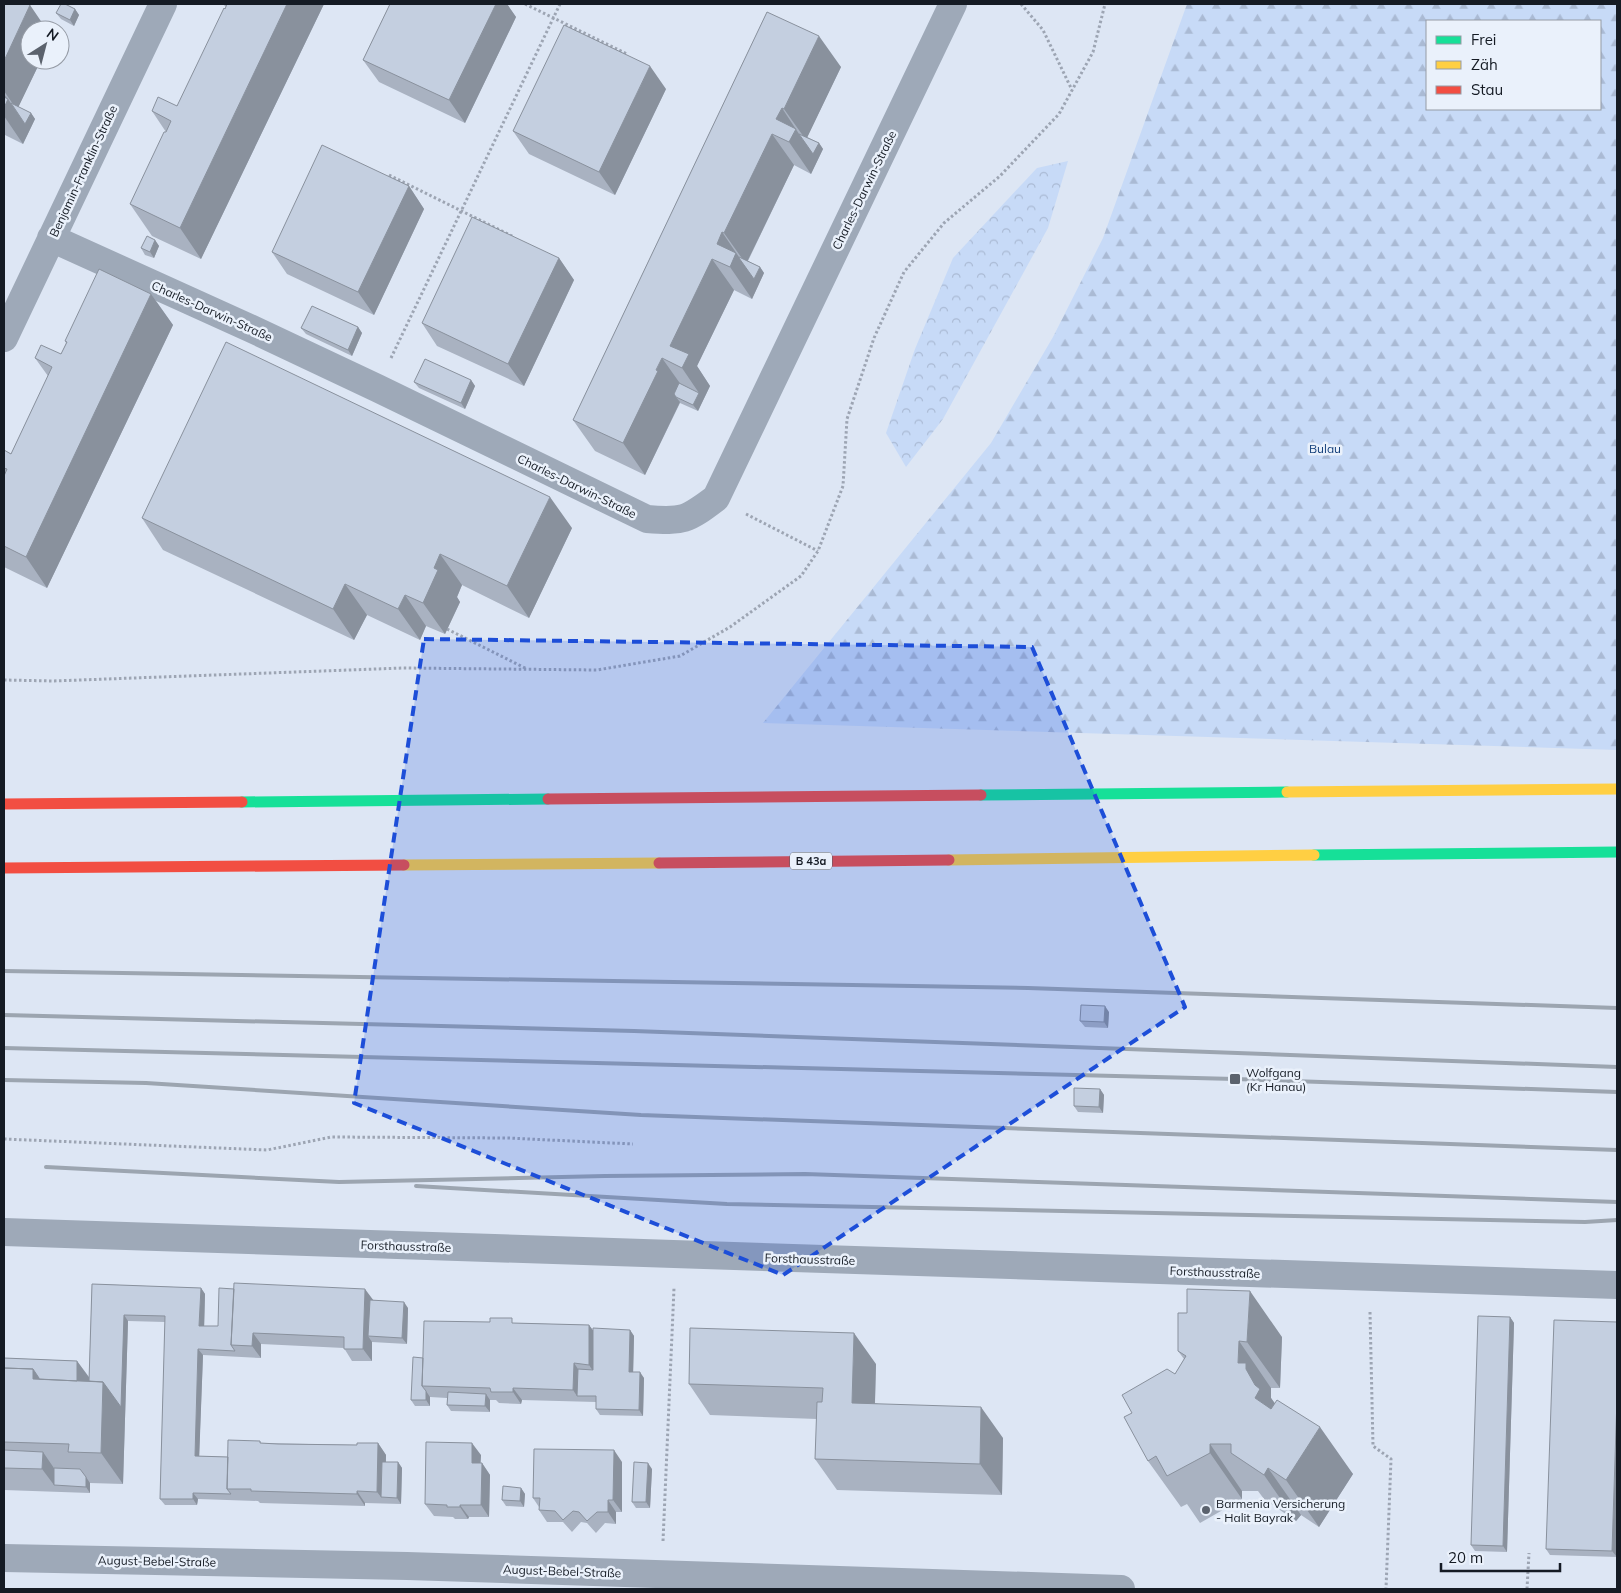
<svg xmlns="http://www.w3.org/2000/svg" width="1621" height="1593" viewBox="0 0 1621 1593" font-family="Mulish,sans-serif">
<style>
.forest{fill:url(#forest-firs);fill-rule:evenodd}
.park{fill:url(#park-crowns)}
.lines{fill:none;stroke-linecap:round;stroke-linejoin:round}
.path{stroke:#9da5b3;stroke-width:3;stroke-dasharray:2.5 2.5;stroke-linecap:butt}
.street{stroke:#9ea9b8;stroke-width:28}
.fast{stroke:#16e098;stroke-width:11}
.slow{stroke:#ffcf43;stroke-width:11}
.jam{stroke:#f24e42;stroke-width:11}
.rail{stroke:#9ca5b0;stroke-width:4}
.wall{fill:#a9b2c1}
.shaded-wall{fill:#89919d}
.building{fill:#c4cfe0;stroke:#89919d}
.marked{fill:#1d4ed8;fill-opacity:0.2;stroke:#1d4ed8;stroke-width:4;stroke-dasharray:10 6;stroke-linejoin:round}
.poi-dot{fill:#5b626d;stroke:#eaf1fb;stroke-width:2}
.labels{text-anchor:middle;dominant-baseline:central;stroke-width:5;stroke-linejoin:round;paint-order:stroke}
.shield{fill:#eaf1fb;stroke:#555b64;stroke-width:1}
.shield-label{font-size:11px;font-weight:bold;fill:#151b24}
.street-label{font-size:12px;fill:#151b24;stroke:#eaf1fb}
.park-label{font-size:12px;fill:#123e7a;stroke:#eaf1fb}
.poi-label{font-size:12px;fill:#151b24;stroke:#eaf1fb;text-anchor:start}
</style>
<defs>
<pattern id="forest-firs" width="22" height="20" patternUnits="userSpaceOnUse" patternTransform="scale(1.25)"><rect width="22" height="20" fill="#c7daf7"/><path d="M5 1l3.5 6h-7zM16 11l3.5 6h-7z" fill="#aabad4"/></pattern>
<pattern id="park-crowns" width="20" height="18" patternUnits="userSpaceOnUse" patternTransform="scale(1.25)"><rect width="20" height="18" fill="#c7daf7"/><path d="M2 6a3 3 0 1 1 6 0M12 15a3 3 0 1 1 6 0" fill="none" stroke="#aabad4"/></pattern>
</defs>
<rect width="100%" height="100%" fill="#dde6f4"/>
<path class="forest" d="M 1187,4 L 1617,4 L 1617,750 L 763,723 L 991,443 L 1053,337 L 1103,238 ZM 1427,21 L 1600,21 L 1600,109 L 1427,109 Z"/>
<path class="park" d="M 1068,161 L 1048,228 L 943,419 L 906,467 L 886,433 L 915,349 L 953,258 L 1037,168 Z"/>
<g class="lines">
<path class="path" d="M 525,4 L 627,54
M 1021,4 L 1043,30 L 1072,90
M 389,175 L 514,237
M 391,358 L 560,4
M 746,514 L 818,551
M 447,629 L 527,669
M 4,680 L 53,681 L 403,668 L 597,670 L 680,656 L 730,627 L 801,576 L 818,551 L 843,486 L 847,419 L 874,338 L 904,272 L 944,223 L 1000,176 L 1059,114 L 1093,52 L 1105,4
M 4,1139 L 267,1150 L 331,1137 L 508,1138 L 633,1144
M 1370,1312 L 1373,1446 L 1391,1459 L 1386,1589
M 663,1541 L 674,1288
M 1527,1589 L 1529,1553"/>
<path class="street" d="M 51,238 L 252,329 L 377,388 L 647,519 C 683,522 687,520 716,498 L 953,4
M 4,338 L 163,4
M 4,1232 L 1617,1285
M 4,1558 L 407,1566 L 1121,1589"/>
<path class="fast" d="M 981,795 L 1287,792
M 242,802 L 548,799
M 1314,855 L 1617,852"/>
<path class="slow" d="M 1287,792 L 1617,789
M 949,860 L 1314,855
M 404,865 L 659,863"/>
<path class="jam" d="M 548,799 L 981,795
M 4,804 L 242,802
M 659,863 L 949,860
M 4,868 L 404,865"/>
<path class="rail" d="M 4,971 L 1028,988 L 1617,1008
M 4,1015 L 634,1031 L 1617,1067
M 4,1048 L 1235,1079 L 1617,1092
M 4,1080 L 146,1083 L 641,1115 L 1617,1150
M 46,1167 L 339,1182 L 605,1176 L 805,1174 L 1617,1202
M 416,1186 L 727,1204 L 1585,1222 L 1617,1220"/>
</g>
<path class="wall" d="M 4,4 L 30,60 L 41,60 L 18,107 L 31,113 L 35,119 L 23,144 L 5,135 L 4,138 Z
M 223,4 L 324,4 L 201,259 L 152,236 L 130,204 L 166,132 L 152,111 L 177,106 L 226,7 Z
M 390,4 L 507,4 L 516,17 L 465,123 L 379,82 L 363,60 Z
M 75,9 L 79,15 L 74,26 L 61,19 L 56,13 Z
M 767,12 L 841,67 L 807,137 L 819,143 L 823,149 L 811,174 L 794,165 L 748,261 L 760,267 L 764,273 L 752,299 L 734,290 L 697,366 L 710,386 L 698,411 L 680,403 L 645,475 L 595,451 L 573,420 Z
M 666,89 L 615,195 L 529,154 L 513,131 Z
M 409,186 L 424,209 L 374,315 L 287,274 L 272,252 Z
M 155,240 L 159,246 L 154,258 L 145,255 L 141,248 Z
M 559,258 L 574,280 L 524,386 L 437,346 L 422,323 Z
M 151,294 L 173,325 L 47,588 L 4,567 L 4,450 L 11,454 L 48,376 L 35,358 L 61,354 L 66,343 L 65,341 Z
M 358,327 L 362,333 L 352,356 L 306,334 L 301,328 Z
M 471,380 L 475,386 L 465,409 L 419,388 L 414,382 Z
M 142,518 L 572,528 L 529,618 L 462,585 L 457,597 L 460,602 L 445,634 L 426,626 L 420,640 L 367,615 L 354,640 L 163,550 Z
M 1109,1012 L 1108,1028 L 1085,1027 L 1080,1021 Z
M 1100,1089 L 1104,1095 L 1103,1113 L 1078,1112 L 1074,1106 Z
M 92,1284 L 201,1288 L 205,1294 L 204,1326 L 218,1326 L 373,1300 L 408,1308 L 407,1344 L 372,1342 L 372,1361 L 352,1361 L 344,1348 L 261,1344 L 261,1358 L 203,1355 L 199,1456 L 228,1457 L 260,1441 L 261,1443 L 357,1445 L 378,1443 L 386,1455 L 386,1462 L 398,1462 L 402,1468 L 401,1504 L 365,1503 L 365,1506 L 260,1503 L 258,1501 L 198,1499 L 197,1505 L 165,1505 L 160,1499 L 165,1322 L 128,1321 L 123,1484 L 90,1483 L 90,1493 L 4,1490 L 4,1358 L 77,1361 L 89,1377 Z
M 1178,1313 L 1282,1337 L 1280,1388 L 1271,1388 L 1271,1398 L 1275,1404 L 1353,1474 L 1319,1527 L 1301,1515 L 1296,1521 L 1264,1499 L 1258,1491 L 1242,1491 L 1242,1499 L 1200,1523 L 1187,1504 L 1181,1507 L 1148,1461 L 1132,1413 L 1175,1374 L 1184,1359 L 1178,1351 Z
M 1510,1317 L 1514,1323 L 1507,1552 L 1475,1551 L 1471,1545 Z
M 1617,1322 L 1617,1557 L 1550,1555 L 1546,1549 Z
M 515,1323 L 589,1325 L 593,1331 L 630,1330 L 634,1336 L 633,1372 L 644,1378 L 643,1416 L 600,1415 L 596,1409 L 596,1402 L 522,1400 L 521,1404 L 499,1403 L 496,1400 L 490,1400 L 490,1412 L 451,1411 L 447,1405 L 447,1398 L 430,1397 L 430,1406 L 415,1406 L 411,1400 L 423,1358 Z
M 876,1364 L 875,1403 L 1003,1438 L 1002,1495 L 837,1490 L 815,1459 L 817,1419 L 710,1415 L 689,1384 Z
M 481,1455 L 480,1463 L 482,1463 L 490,1475 L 489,1517 L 469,1517 L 468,1519 L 455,1519 L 453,1517 L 434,1516 L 425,1504 Z
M 622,1462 L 622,1512 L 616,1512 L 616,1524 L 605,1523 L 596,1533 L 587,1523 L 581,1522 L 572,1532 L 563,1522 L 547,1522 L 539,1510 L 539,1507 L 533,1498 Z
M 652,1469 L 650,1508 L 636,1508 L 632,1502 Z
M 521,1488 L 525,1494 L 524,1507 L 506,1506 L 502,1500 Z"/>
<path class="shaded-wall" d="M 287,4 L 324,4 L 201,259 L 180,228 Z
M 496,4 L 507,4 L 516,17 L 465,123 L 449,100 Z
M 30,5 L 47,30 L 30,30 L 30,60 L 41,60 L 17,110 L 4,91 L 4,61 Z
M 75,9 L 79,15 L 74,26 L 70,20 Z
M 819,36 L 841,67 L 806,140 L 784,109 Z
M 650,66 L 666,89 L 615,195 L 599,172 Z
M 4,94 L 8,100 L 8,99 L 25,124 L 31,113 L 35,119 L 23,144 L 4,116 Z
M 782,108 L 803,140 L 819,143 L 823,149 L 811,174 L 789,142 L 776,119 Z
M 772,134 L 794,165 L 746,264 L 724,233 Z
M 409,186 L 424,209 L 374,315 L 358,292 Z
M 722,232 L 754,279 L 760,267 L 764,273 L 752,299 L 730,267 L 717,244 Z
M 155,240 L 159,246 L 154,258 L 150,252 Z
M 559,258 L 574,280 L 524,386 L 508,364 Z
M 712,259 L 734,290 L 697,366 L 710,386 L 698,411 L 693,405 L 699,393 L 682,368 L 670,346 Z
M 151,294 L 173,325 L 47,588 L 26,557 Z
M 358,327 L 362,333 L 352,356 L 348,350 Z
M 662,358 L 684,389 L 676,397 L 680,402 L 645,475 L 623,443 Z
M 471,380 L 475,386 L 465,409 L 461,403 Z
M 550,497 L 572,528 L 529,618 L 507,586 Z
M 440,554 L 462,585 L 457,597 L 460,602 L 445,634 L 423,603 L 434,568 Z
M 345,584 L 367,615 L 354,640 L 333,609 Z
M 405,595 L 426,626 L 420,640 L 398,609 Z
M 1105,1006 L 1109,1012 L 1108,1028 L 1104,1022 Z
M 1100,1089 L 1104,1095 L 1103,1113 L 1099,1107 Z
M 201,1288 L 205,1294 L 204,1332 L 199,1326 Z
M 365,1289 L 374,1301 L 368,1336 L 372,1342 L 372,1361 L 363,1349 Z
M 1250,1291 L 1282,1337 L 1280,1388 L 1247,1342 Z
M 404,1302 L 408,1308 L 407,1344 L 402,1338 Z
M 124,1315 L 128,1321 L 123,1484 L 101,1453 L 103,1382 Z
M 1510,1317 L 1514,1323 L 1507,1552 L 1503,1546 Z
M 589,1325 L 598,1337 L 597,1377 L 589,1365 Z
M 630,1330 L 634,1336 L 633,1378 L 629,1372 Z
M 253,1333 L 261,1344 L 261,1358 L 252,1346 Z
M 854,1333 L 876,1364 L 874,1434 L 852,1403 Z
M 1239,1341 L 1271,1388 L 1271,1398 L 1279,1409 L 1279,1415 L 1255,1398 L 1238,1363 Z
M 198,1349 L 203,1355 L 199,1462 L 195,1456 Z
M 77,1361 L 93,1383 L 76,1389 Z
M 574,1363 L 582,1375 L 577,1396 L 573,1390 Z
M 33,1369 L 46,1388 L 33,1379 Z
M 640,1372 L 644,1378 L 643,1416 L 639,1410 Z
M 513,1388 L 522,1400 L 521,1404 L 513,1392 Z
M 426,1391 L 430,1397 L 430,1406 L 426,1400 Z
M 486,1394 L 490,1400 L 490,1412 L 485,1406 Z
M 1617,1398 L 1617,1557 L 1612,1551 Z
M 981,1407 L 1003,1438 L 1002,1495 L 980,1464 Z
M 1320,1427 L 1353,1474 L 1319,1527 L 1286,1480 Z
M 378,1443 L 386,1455 L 385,1497 L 381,1497 L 377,1492 Z
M 472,1443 L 481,1455 L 480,1475 L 472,1463 Z
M 1210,1444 L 1242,1491 L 1242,1499 L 1210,1453 Z
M 614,1450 L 622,1462 L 622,1512 L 613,1500 Z
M 43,1452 L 58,1474 L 54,1485 L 42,1469 Z
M 398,1462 L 402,1468 L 401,1504 L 397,1498 Z
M 482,1463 L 490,1475 L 489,1517 L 481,1505 Z
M 648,1463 L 652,1469 L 650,1508 L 646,1502 Z
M 1268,1468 L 1301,1515 L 1296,1521 L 1264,1475 Z
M 86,1477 L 90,1483 L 90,1493 L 86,1487 Z
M 521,1488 L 525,1494 L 524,1507 L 520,1501 Z
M 357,1491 L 365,1503 L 365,1506 L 357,1494 Z
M 193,1493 L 198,1499 L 197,1505 L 193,1499 Z
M 608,1500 L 616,1512 L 616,1524 L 608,1512 Z
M 460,1505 L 469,1517 L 468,1519 L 460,1507 Z"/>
<path class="building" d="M 4,4 L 27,4 L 30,5 L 4,61 Z
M 61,4 L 65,4 L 75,9 L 70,20 L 56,13 Z
M 227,4 L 287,4 L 180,228 L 130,204 L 164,132 L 166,132 L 171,121 L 152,111 L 158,97 L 177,106 L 224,8 L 225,9 Z
M 390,4 L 496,4 L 449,100 L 363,60 Z
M 767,12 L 819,36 L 784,109 L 782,108 L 776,119 L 796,129 L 789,142 L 772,134 L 724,233 L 722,232 L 717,244 L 736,253 L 730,267 L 712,259 L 670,346 L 689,354 L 682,368 L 662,358 L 656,370 L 658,371 L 623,443 L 573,420 Z
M 564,25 L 650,66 L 599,172 L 513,131 Z
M 4,97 L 8,99 L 4,108 Z
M 11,103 L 31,113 L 25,124 Z
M 799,134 L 819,143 L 813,154 Z
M 322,145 L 409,186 L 358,292 L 272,252 Z
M 472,217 L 559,258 L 508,364 L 422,323 Z
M 147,236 L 155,240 L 150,252 L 141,248 Z
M 739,257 L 760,267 L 754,279 L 739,258 Z
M 99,269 L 151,294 L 26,557 L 4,546 L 4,476 L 7,469 L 4,468 L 4,450 L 11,454 L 52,367 L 35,358 L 41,345 L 61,354 L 67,342 L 65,341 Z
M 312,306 L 358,327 L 348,350 L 301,328 Z
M 226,342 L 550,497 L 507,586 L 440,554 L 434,568 L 438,570 L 423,603 L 405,595 L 398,609 L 345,584 L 333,609 L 142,518 Z
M 425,359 L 471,380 L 461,403 L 414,382 Z
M 679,383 L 699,393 L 693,405 L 676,397 L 674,394 Z
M 1081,1005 L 1105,1006 L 1104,1022 L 1080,1021 Z
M 1074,1088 L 1100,1089 L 1099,1107 L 1074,1106 Z
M 234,1283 L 365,1289 L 363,1349 L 344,1349 L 344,1337 L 253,1333 L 252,1346 L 231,1345 Z
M 92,1284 L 201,1288 L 199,1326 L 218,1326 L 219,1288 L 234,1289 L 231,1345 L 235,1351 L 198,1349 L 195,1456 L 228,1457 L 227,1489 L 231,1494 L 193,1493 L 193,1499 L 160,1499 L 165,1316 L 124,1315 L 121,1407 L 103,1382 L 89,1381 Z
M 1187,1289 L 1250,1291 L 1247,1342 L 1239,1341 L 1238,1363 L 1246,1363 L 1246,1369 L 1255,1385 L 1260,1389 L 1255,1398 L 1271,1409 L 1277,1400 L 1320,1427 L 1286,1480 L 1268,1468 L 1264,1475 L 1231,1453 L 1231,1444 L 1210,1444 L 1210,1453 L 1167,1476 L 1156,1456 L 1148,1461 L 1124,1417 L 1132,1413 L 1122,1395 L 1167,1369 L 1175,1374 L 1186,1356 L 1178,1351 L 1178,1313 L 1187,1313 Z
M 370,1300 L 404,1302 L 402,1338 L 368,1336 Z
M 1478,1316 L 1510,1317 L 1503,1546 L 1471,1545 Z
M 490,1318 L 512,1318 L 512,1323 L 589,1325 L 589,1365 L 574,1363 L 573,1390 L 513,1388 L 513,1392 L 491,1392 L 490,1388 L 422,1386 L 424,1321 L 490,1322 Z
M 1554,1320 L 1617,1322 L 1617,1398 L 1612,1551 L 1546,1549 Z
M 593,1328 L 630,1330 L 629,1372 L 640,1372 L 639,1410 L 596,1409 L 596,1396 L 577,1396 L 578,1369 L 593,1370 Z
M 690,1328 L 854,1333 L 852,1403 L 981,1407 L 980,1464 L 815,1459 L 817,1402 L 822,1402 L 823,1388 L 689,1384 Z
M 413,1357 L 423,1358 L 422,1386 L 426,1391 L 426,1400 L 411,1400 Z
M 4,1358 L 77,1361 L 77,1381 L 39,1379 L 39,1378 L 33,1369 L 4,1368 Z
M 4,1368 L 33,1369 L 33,1379 L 103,1382 L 101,1453 L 68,1452 L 69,1444 L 4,1442 Z
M 448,1392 L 486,1394 L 485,1406 L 447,1405 Z
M 228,1440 L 260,1441 L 260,1443 L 278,1444 L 357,1445 L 357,1443 L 378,1443 L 377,1492 L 357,1491 L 357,1494 L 251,1491 L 251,1489 L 227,1489 Z
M 426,1442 L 472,1443 L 472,1463 L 482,1463 L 481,1505 L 460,1505 L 460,1507 L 447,1507 L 447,1505 L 425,1504 Z
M 534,1449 L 614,1450 L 613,1500 L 608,1500 L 608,1512 L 597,1512 L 587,1521 L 579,1512 L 573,1511 L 563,1520 L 555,1511 L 539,1510 L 540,1498 L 533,1498 Z
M 4,1450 L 43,1452 L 42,1469 L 4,1468 Z
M 382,1462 L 398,1462 L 397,1498 L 381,1497 Z
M 634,1462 L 648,1463 L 646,1502 L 632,1502 Z
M 54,1468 L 80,1469 L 86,1477 L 86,1487 L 54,1485 Z
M 503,1486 L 521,1488 L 520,1501 L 502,1500 Z"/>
<path class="marked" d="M 424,639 L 1032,647 L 1185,1007 L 783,1275 L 354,1103 Z"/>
<g class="poi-dot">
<rect x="1229" y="1073" width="12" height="12" rx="2.5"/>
<circle cx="1206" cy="1510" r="5"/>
</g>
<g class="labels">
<rect class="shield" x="790" y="852.5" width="42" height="17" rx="4"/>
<g class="shield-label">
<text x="811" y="861">B 43a</text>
</g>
<g class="street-label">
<text transform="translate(83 171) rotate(-65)">Benjamin-Franklin-Straße</text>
<text transform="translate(864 190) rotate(-64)">Charles-Darwin-Straße</text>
<text transform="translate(212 311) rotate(24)">Charles-Darwin-Straße</text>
<text transform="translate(577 486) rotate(26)">Charles-Darwin-Straße</text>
<text transform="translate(406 1246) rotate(2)">Forsthausstraße</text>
<text transform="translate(810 1259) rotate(2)">Forsthausstraße</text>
<text transform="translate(1215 1272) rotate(2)">Forsthausstraße</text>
<text transform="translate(157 1561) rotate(1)">August-Bebel-Straße</text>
<text transform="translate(562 1571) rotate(2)">August-Bebel-Straße</text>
</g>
<g class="park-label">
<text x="1325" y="448">Bulau</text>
</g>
<g class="poi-label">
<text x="1246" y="1072">Wolfgang<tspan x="1246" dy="14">(Kr Hanau)</tspan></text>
<text x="1216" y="1503">Barmenia Versicherung<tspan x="1216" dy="14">- Halit Bayrak</tspan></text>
</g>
</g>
<rect width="1621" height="1593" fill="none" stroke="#151b24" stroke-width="10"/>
<rect x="1426" y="20" width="175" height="90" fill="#eaf1fb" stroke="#959ba5"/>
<rect x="1436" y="36" width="25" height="8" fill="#16e098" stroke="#959ba5"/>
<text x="1471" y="45" font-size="15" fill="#151b24">Frei</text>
<rect x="1436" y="61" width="25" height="8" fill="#ffcf43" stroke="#959ba5"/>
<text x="1471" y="70" font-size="15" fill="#151b24">Zäh</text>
<rect x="1436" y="86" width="25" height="8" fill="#f24e42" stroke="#959ba5"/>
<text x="1471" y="95" font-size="15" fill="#151b24">Stau</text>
<g transform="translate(45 45) rotate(36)"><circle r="24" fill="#eaf1fb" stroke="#959ba5"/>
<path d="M0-4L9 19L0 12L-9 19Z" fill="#5b626d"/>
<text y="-8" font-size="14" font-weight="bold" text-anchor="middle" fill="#151b24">N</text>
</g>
<path d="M1441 1563v8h119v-8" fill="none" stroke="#151b24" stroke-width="2.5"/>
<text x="1448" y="1563" font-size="15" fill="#151b24" stroke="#eaf1fb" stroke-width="4" paint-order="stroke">20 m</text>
</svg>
